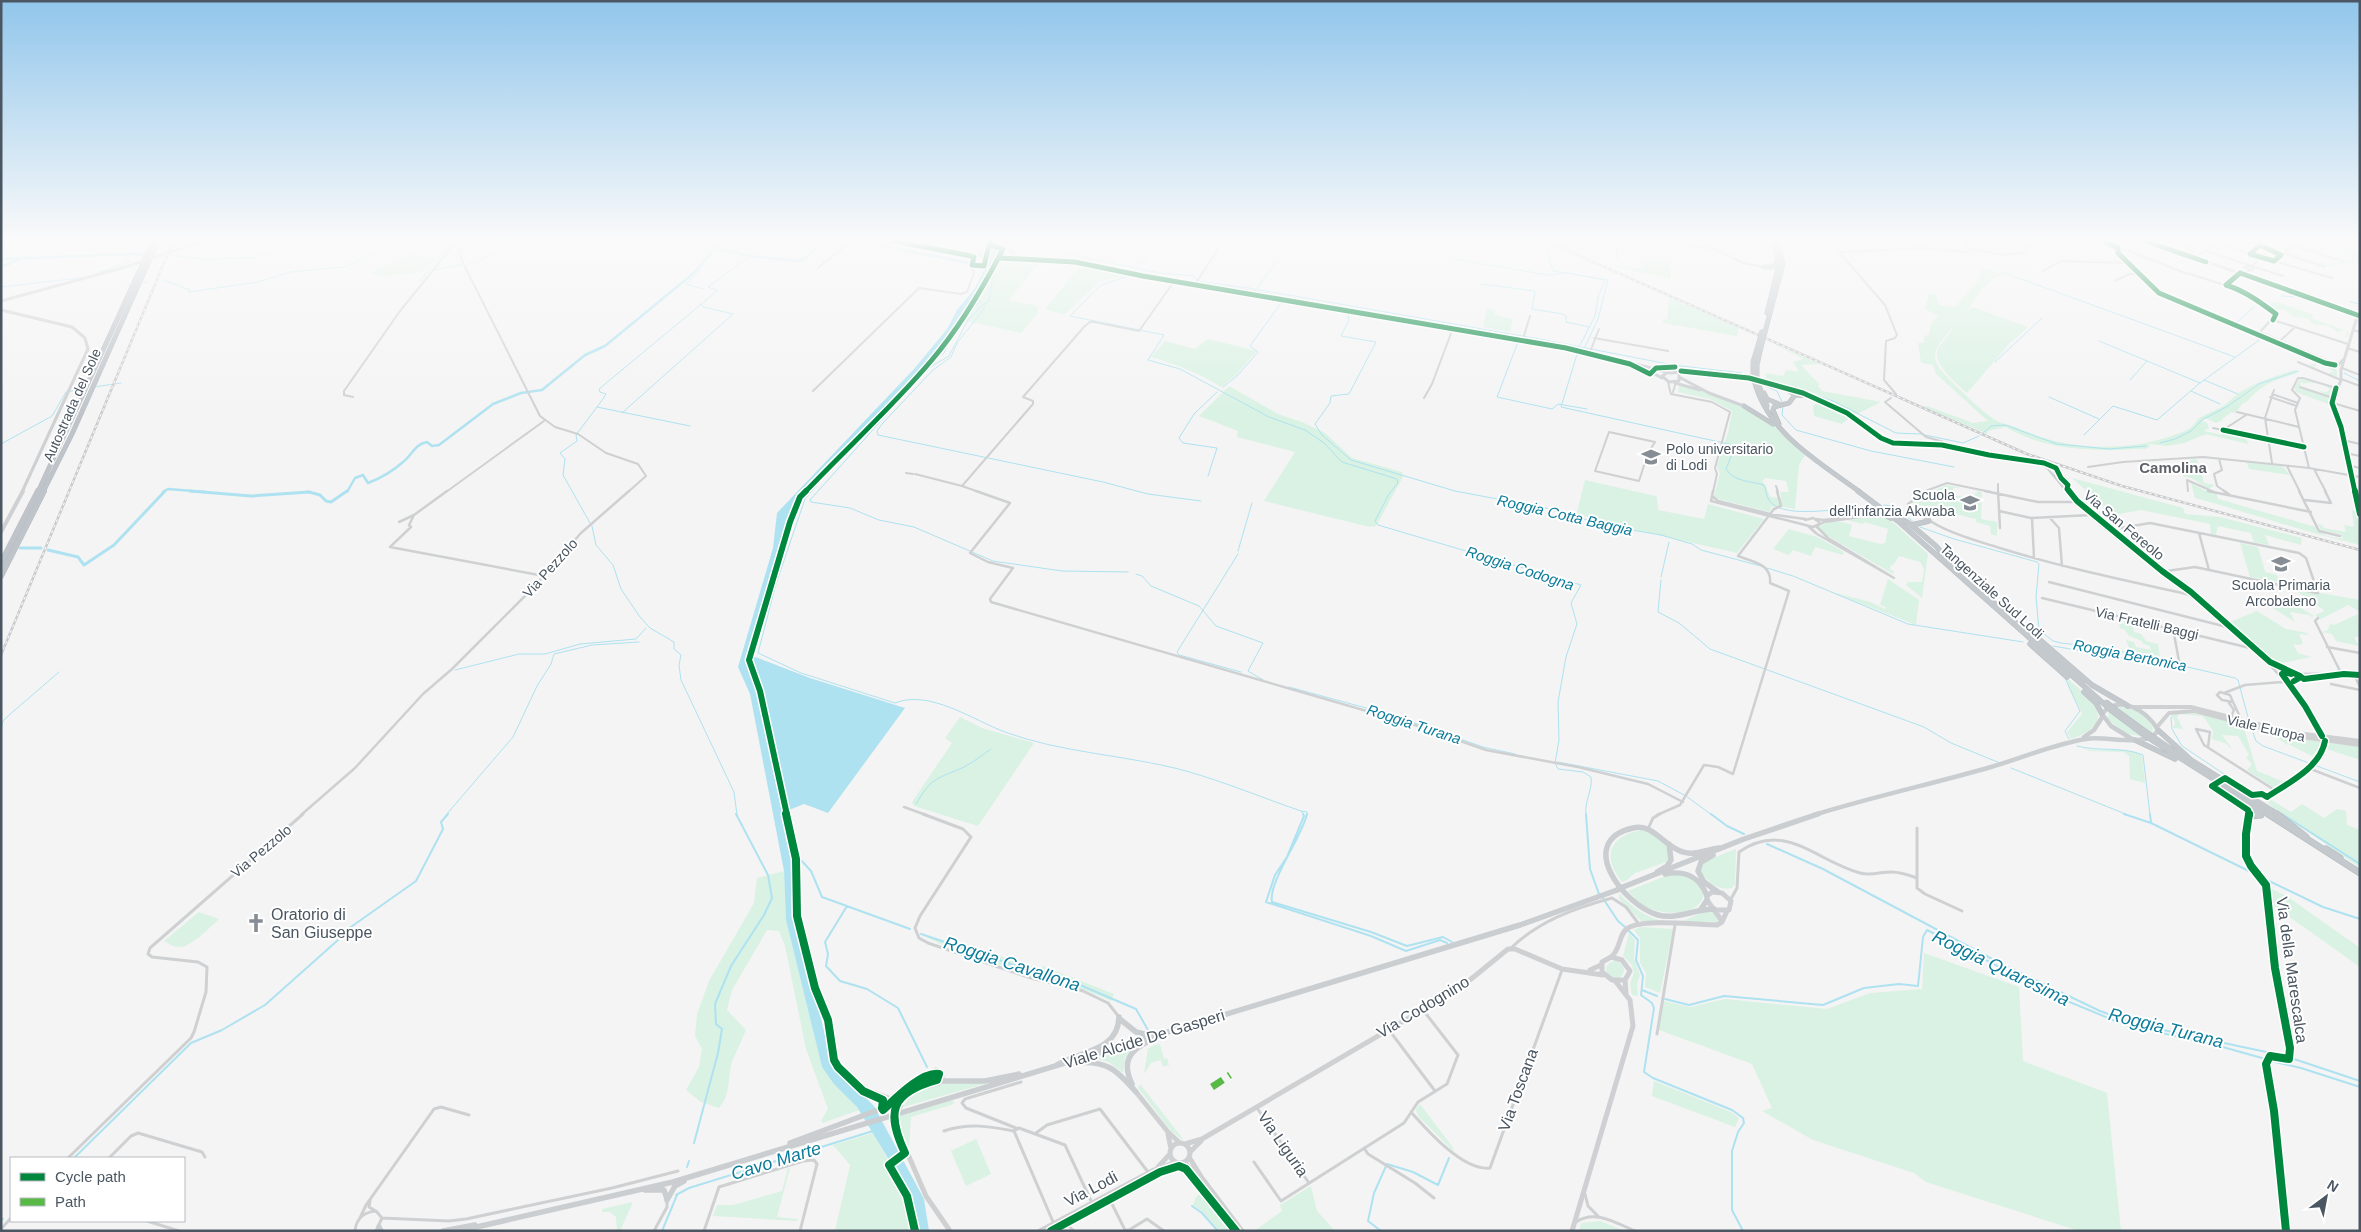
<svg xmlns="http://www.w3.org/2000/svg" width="2361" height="1232" viewBox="0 0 2361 1232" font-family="Arial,sans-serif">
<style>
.green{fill:#d9f2e3;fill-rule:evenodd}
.water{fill:#aee2f0}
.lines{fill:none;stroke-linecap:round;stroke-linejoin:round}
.stream-far1{stroke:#aee2f0;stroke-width:1}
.stream{stroke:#aee2f0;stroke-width:2}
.canal-far1{stroke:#aee2f0;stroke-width:2.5}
.canal{stroke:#aee2f0;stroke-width:3}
.tertiary-tunnel{stroke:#d2d4d7;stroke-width:5;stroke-dasharray:5 2.5;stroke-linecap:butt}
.trunk-far2-casing{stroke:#b9bec3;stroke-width:5}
.trunk-far1-casing{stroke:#b9bec3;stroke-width:5.5}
.trunk-casing{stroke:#b9bec3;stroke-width:7}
.motorway-far1-casing{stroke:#b9bec3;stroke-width:5}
.motorway-casing{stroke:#b9bec3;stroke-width:6}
.minor-far2{stroke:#ced0d2;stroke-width:2}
.minor-far1{stroke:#ced0d2;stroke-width:2.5}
.minor{stroke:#ced0d2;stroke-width:3}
.tertiary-far2{stroke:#ced0d2;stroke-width:3}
.tertiary-far1{stroke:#ced0d2;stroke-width:4}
.tertiary{stroke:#ced0d2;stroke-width:5}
.secondary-far1{stroke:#ced0d4;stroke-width:3}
.secondary{stroke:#ced0d4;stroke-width:5}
.primary-far1{stroke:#caced1;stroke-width:4.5}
.primary{stroke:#caced1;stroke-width:5.5}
.trunk-far2{stroke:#c4c9cd;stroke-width:4}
.trunk-far1{stroke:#c4c9cd;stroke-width:4.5}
.trunk{stroke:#c4c9cd;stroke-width:5.5}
.motorway-far1{stroke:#bec4c9;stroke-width:4}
.motorway{stroke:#bec4c9;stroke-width:5}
.rail-casing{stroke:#c9cacc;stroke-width:2.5}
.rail{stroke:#fff;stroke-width:1;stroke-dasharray:3;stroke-linecap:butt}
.trunk-bridge-far1-casing{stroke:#b9bec3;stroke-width:5;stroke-linecap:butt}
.trunk-bridge-casing{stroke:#b9bec3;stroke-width:5.5;stroke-linecap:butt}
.tertiary-bridge{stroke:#ced0d2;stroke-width:3}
.primary-bridge{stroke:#caced1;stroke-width:5.5}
.trunk-bridge-far1{stroke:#c4c9cd;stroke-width:4}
.trunk-bridge{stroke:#c4c9cd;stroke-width:4.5}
.quiet{stroke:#58b947;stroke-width:7;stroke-dasharray:13 7;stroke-linecap:butt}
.cycleway-far2-casing{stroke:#fff;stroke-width:8}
.cycleway-far1-casing{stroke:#fff;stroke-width:9}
.cycleway-casing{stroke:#fff;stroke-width:11}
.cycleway-far2{stroke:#00873e;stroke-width:5}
.cycleway-far1{stroke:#00873e;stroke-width:6}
.cycleway{stroke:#00873e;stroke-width:8}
.labels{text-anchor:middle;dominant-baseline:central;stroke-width:4;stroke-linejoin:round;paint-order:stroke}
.street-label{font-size:14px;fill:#4a5661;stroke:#fff}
.poi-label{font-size:14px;fill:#4a5661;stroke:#fff;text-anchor:start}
.neighbourhood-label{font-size:15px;font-weight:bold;fill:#5f6368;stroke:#fff}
.water-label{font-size:15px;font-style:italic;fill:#0c7c9b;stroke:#fff}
.near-poi-label{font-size:16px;fill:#4a5661;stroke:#fff;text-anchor:start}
.near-street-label{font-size:16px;fill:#4a5661;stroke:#fff}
.near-water-label{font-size:18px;font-style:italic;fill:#0c7c9b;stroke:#fff}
</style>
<rect width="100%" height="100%" fill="#f4f4f4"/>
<path class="green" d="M 1862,241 C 1875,241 1892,239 1900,249 L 1863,250 Z
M 2298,241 L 2360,241 L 2360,262 L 2338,264 L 2331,268 L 2285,253 L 2288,251 L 2324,264 L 2353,259 L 2337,247 L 2330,246 L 2321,253 L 2294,245 Z
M 409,254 L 437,258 L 425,271 L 384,277 L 370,273 Z
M 1651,258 L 1671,262 L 1671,279 L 1616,267 L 1617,265 L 1641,269 L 1643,260 L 1651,261 Z
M 1003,259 L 1041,261 L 1009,300 L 1037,306 L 1038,313 L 1021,333 L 962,320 Z
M 1080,266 L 1128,275 L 1099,282 L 1064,315 L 1045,309 Z
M 1982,268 L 2007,275 C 1988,273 1977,299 1967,311 C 1963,317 1957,321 1952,325 L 1972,307 L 2028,327 L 2009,344 L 1967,393 C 1958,385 1931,363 1938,349 C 1942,341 1950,336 1953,327 C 1930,355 1927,357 1955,385 C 1968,397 1980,410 1995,420 C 2000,423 2007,424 2013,426 C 2068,452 2132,454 2187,430 C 2194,427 2195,421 2201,417 C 2206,414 2212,412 2218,409 C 2226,405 2232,398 2239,393 C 2256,382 2275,376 2295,370 L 2299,372 C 2278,380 2261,383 2247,402 L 2243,403 L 2235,413 L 2232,412 L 2222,419 L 2223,420 L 2216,423 L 2205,418 L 2202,421 L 2207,423 L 2209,428 L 2204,431 L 2222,435 L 2222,431 L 2246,436 L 2248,444 L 2206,434 L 2184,443 L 2167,446 L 2148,444 L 2150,447 L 2145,449 C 2136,448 2125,450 2114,450 C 2076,450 2039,447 2006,427 L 1988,431 L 1987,434 L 1924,407 L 1927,406 L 1973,423 L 1988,421 L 1936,374 L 1933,365 L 1921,363 L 1918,343 L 1924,343 L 1924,338 L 1930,332 L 1930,325 L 1938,316 L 1925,309 L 1929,294 L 1936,294 L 1939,305 L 1955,307 L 1979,280 Z
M 2166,294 L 2334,364 L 2330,366 L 2337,371 L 2337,377 L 2328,374 L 2333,371 L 2321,364 L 2316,364 L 2315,367 L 2318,369 L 2309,365 L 2316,363 L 2164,297 L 2149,301 L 2165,296 Z
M 1669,298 L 1739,328 L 1737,336 L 1663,323 L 1663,319 L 1667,319 Z
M 2277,302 L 2314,315 L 2311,318 L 2349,332 L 2348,337 L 2343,336 L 2346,336 L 2347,332 L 2341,330 L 2338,333 L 2328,325 L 2314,325 L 2307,318 L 2293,317 L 2285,310 L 2273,310 L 2267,306 Z
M 1487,309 L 1495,310 L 1495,315 L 1513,319 L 1510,332 L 1483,327 Z
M 1208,339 L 1257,351 L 1237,374 L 1221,387 C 1199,373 1176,364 1151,357 L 1165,341 L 1195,349 Z
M 1772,343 L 1820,364 L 1801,365 L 1820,385 L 1817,385 L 1822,391 L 1881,402 L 1857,414 L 1814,393 L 1766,379 L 1766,373 L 1783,376 L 1786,370 L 1799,372 L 1793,362 L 1803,359 Z
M 2300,379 L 2303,379 L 2332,388 L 2329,396 L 2318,391 L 2327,392 L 2330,389 C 2323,384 2308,381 2304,384 L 2301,382 L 2300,387 L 2329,397 L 2328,404 L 2296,392 L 2294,388 Z
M 1229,386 L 1278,414 L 1302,422 L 1325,433 L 1352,458 L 1402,472 L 1403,477 L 1376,526 L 1370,527 L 1264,501 L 1295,452 L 1237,437 L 1238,431 L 1199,416 Z
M 1679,386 C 1704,386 1748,406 1768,421 C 1780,430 1793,445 1805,455 L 1799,465 L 1795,509 L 1779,506 L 1771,507 L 1770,512 L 1718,499 L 1714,496 L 1720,473 L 1717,466 L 1728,433 L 1732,411 L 1710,399 L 1678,392 ZM 1765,478 L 1786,481 L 1789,492 L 1780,492 L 1781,498 L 1770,497 L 1766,486 L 1762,481 Z
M 1819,400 L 1852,416 L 1842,424 L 1814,416 L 1813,406 Z
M 2197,459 L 2198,465 L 2195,464 L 2196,469 L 2201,470 L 2204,483 L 2215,485 L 2208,489 L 2193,479 L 2183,476 L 2180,461 Z
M 2250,462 L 2282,466 L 2290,475 L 2249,469 L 2247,463 Z
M 2072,478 L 2183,508 L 2185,514 L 2220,517 L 2302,538 L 2301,545 L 2265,535 L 2269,545 L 2254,542 L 2251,533 L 2218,526 L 2216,535 L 2211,534 L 2210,524 L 2141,510 L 2114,515 Z
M 1585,480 L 1655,496 L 1657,497 L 1658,510 L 1704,519 L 1708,504 L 1764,519 L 1737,553 L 1601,522 L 1577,513 Z
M 2191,483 L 2206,491 L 2216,493 L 2218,499 L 2316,527 C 2321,537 2333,537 2343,539 L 2341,534 L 2321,530 L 2318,524 L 2322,525 L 2324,528 L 2346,532 L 2344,525 L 2354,527 L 2352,510 L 2357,511 L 2360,527 L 2360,545 C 2304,532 2251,513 2195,498 Z
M 1946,485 L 1960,488 L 1953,488 L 1953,495 L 1974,499 L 1975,493 L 1977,493 L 1977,491 L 1982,492 L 1981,519 L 1997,522 L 1997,536 L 1991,534 L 1990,526 L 1976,522 L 1976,519 L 1911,503 Z
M 1880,515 L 1887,517 L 1928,554 L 1922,598 L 1906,585 L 1908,582 L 1922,582 L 1924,569 L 1920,562 L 1899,556 L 1893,565 L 1891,565 L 1890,570 L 1894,571 L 1893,574 L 1828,536 L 1818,527 C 1831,520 1838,520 1852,525 L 1849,536 L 1880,544 L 1885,543 L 1888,529 L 1864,522 L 1863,524 L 1846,520 Z
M 1789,529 L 1817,537 L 1844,552 L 1843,555 L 1815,547 L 1811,556 L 1793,550 L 1789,555 L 1773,549 Z
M 2240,543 L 2258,547 L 2265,572 L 2277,575 L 2279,582 L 2250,577 Z
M 1888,579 L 1919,600 L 1916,625 L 1832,592 L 1870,602 L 1885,609 L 1886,607 L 1880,605 Z
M 2292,588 L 2360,600 L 2360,612 L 2348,605 L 2321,619 L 2315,615 L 2325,611 Z
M 2269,601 L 2299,607 L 2314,616 L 2311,617 L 2309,615 L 2290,612 L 2295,622 L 2265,603 Z
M 2257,611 L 2286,629 L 2307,633 L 2309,635 L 2299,634 L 2303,643 L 2300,645 L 2293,644 L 2298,653 L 2311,657 L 2282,663 L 2279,661 L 2273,662 L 2228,623 Z
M 2358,614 L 2360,637 L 2354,637 L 2359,646 L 2336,641 L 2332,634 L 2322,632 L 2328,630 L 2330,623 L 2334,625 Z
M 2124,621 L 2132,624 L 2134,632 L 2141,634 L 2146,641 L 2158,644 L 2160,658 L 2130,650 L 2126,640 L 2134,642 L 2136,647 L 2151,650 L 2150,646 L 2143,644 L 2142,641 L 2129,636 L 2125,630 L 2120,628 L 2119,623 L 2124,624 Z
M 2067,678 C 2092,700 2120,722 2071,739 L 2067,732 L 2082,714 C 2079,702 2066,689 2067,678 Z
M 2117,707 C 2131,707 2153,715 2153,732 L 2151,734 Z
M 2109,710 L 2145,737 L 2124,733 L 2108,719 Z
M 2178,713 L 2201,714 L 2243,725 L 2257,771 L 2284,782 L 2274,788 L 2247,770 L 2252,764 L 2246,758 L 2249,755 L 2238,736 L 2222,735 L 2233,750 L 2225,743 L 2212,739 L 2213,731 L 2203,716 L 2179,714 L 2177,717 L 2183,729 L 2173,728 L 2175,723 L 2171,715 Z
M 960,717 L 982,728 L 1034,743 L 978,826 L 914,806 L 912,802 L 952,743 L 945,738 Z
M 2253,728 L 2299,739 L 2320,741 L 2323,746 L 2322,749 L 2319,748 L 2312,756 L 2288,744 L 2287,745 L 2273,735 Z
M 2330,743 L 2360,746 L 2360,760 L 2327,749 Z
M 2075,746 C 2096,755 2121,745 2142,755 L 2145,783 L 2130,779 L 2129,756 L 2124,752 L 2090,751 Z
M 2270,799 L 2291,812 L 2302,804 L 2324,818 L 2337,809 L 2346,811 L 2347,825 L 2360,830 L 2360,868 L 2270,805 L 2268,803 Z
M 1643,830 L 1665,842 L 1670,855 L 1666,862 L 1635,873 L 1627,880 L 1622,882 C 1601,856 1610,835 1643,830 Z
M 1736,849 L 1735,884 L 1732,888 C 1719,891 1708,883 1701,872 L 1701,866 L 1705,861 Z
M 784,871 L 786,920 L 822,1067 L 859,1110 L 823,1123 L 821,1121 L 828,1109 L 806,1049 L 785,946 L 779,931 L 767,930 L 732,990 L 727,1010 L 746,1030 L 731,1064 L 728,1088 L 725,1099 L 719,1108 L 701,1102 L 686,1090 L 699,1067 L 702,1049 L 695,1036 L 697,1014 L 709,981 L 754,903 L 757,878 Z
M 1673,873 L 1688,875 L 1704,891 C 1703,916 1667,916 1649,908 C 1640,905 1635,898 1628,891 Z
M 2268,887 L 2288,897 L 2360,948 L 2360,967 L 2270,903 Z
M 1619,893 C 1635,911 1660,928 1685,920 C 1696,916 1703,910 1715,912 L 1720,919 L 1716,923 L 1641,921 L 1619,899 Z
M 199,912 L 219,919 C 210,927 192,947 179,947 C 174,947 169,944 164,941 Z
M 1641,927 L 1673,929 L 1660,993 L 1645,987 L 1646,973 L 1640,963 L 1640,938 L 1634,930 Z
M 1629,933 L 1635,940 L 1634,958 L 1640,976 L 1637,983 L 1638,996 L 1632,995 L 1630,984 L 1634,972 L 1631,964 L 1623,956 Z
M 921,934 L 981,953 L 983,950 L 1040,970 L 1043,966 L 1114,994 L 1111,1001 C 1052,973 978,967 921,934 Z
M 1924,953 L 2019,987 L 2023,1061 L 2107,1093 L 2121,1231 L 2079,1231 L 1926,1182 L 1914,1173 L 1813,1140 L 1762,1111 L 1772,1108 L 1752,1064 L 1659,1030 L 1663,1001 L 1690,1007 L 1725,999 L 1827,1009 L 1870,993 L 1922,989 Z
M1606 970a9 9 0 1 1 18 0a9 9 0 1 1-18 0Z
M 1160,1044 L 1164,1059 L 1167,1058 L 1169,1065 L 1163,1067 L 1161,1060 L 1151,1063 L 1144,1074 L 1148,1049 L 1152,1046 Z
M 1135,1045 L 1125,1058 L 1123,1073 L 1109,1062 L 1092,1058 Z
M 1654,1081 L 1731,1112 L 1739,1118 L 1735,1127 L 1652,1096 Z
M 984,1083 L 984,1084 L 903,1107 C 917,1081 958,1081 984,1083 Z
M 1140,1084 L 1183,1139 L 1183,1140 L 1171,1131 L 1138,1088 Z
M 953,1100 L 954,1104 L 911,1117 L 909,1147 L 901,1129 L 900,1116 Z
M 1420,1104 L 1454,1149 L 1453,1151 L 1418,1116 L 1416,1109 Z
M 873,1133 L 911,1200 L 916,1231 L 835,1231 L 850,1165 L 833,1145 Z
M 976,1139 L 991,1174 L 966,1186 L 951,1151 Z
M 788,1168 L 790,1168 L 777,1217 L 797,1219 L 797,1221 L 713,1216 L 717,1205 L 733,1205 L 782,1191 Z
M 1311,1186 L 1317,1211 L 1335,1231 L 1254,1231 L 1282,1211 L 1280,1205 Z
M 1202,1192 L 1232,1231 L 1220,1231 L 1203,1212 L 1193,1205 L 1196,1197 Z
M 633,1202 L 620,1231 L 617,1231 L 616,1217 L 610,1212 L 602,1212 L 602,1209 Z
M 1600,1221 L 1625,1231 L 1579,1231 L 1581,1223 Z"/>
<path class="water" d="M 992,241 L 1001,241 L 1001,250 L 980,291 L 967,305 L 952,333 L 935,355 L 792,504 L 792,512 L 789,518 L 748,665 L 758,691 L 793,860 L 795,917 L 831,1058 L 836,1068 L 874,1106 L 883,1123 L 924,1199 L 929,1231 L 916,1231 L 911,1200 L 897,1173 L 857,1107 L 834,1084 L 822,1067 L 786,920 L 784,871 L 750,694 L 738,667 L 773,548 L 777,513 L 914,369 L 947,329 L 957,310 L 975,288 L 992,254 Z
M 753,656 L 810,678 L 905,708 L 828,813 L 804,804 L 789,810 L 762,691 L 752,666 Z"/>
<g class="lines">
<path class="stream-far1" d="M 1059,241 L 1051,251 L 1160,273 L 1195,276 L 1197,281 L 1249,288 L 1545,340 L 1673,365 L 1742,373
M 1457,241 L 1451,256 L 1453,259 L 1548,275 L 1569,273 L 1605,280 L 1598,297 L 1595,316 L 1580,345
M 1519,241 L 1536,242 L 1546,247 L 1553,271 L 1608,280 L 1598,319 L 1585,347
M 2120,241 L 2121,248
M 2338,241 L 2360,247
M 451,244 L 452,241
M 715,248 L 722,241
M 999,251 L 1004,252 L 993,276 L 989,302 L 983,304 L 968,320 L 949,356 L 932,366 L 913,385 L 810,500 L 811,502 L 850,508 L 879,520 L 914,527 L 993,561 L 1062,571 L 1128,572
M 169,255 L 203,259 L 253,258 L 313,241
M 823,262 L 849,242
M 974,264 L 986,244 L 985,241
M 466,265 L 523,243 L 547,248 L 560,241
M 1138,267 L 1158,241
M 701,269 L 686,284 L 703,289
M 433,270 L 462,265
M 101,272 L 129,262 L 127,258 L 142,248 L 141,246
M 2002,272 L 2235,357
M 1131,275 L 1101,285 L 1070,316 L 1164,335 L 1148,360 L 1180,369 L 1269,417 L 1305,430 L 1324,443 L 1342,462 L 1397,479 L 1398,483 L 1389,494 L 1375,521 L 1378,525 L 1581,585 L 1571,603 L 1577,624 L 1566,657 L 1558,702 L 1559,740 L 1555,763 L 1558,769 L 1583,772 L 1591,777 C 1593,790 1584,801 1586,815
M 163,280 L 190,290 L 189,292 L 258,282 L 290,272 L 344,267 L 398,241
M 419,282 L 449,246
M 143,283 L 147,282
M 1481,284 L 1535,291 L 1532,309 L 1563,314 L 1566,316 L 1566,322 L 1589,327
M 127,285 L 129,285
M 1,287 L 80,278
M 2156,289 L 2235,324 L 2254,307
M 974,296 L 981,302
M 2281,296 L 2300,297 L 2343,311
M 981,302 L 972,307 L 951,337 L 944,353 L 928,366 L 849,447 L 805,499 L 776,584 L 758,653 L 801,673 L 895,703 C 929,689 973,720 1005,732 C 1061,753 1128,755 1186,771 C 1225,782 1263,798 1301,811 L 1304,815
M 2350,302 L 2360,304
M 1281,303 L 1340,310 L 1348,315 L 1349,320 L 1341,336 L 1376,342 L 1349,394 L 1331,396 L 1330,403 L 1315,424 L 1322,435 L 1351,460 L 1455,491 L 1545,508 L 1608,526 L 1661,535 L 1692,544 L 1701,550 L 1761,566
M 984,304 L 984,309 L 957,343 L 951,357 L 933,370 L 882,424 L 877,431 L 878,435 L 1103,482 L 1148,494 L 1201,501
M 1388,319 L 1518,342 L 1497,397 L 1552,409 L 1558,404 L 1587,409
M 2099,341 L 2200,383
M 1578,351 L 1561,407 L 1733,445 L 1734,449 L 1726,469 C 1734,482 1751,481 1764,485 C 1766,490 1766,495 1769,500 C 1784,522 1846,505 1871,509
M 1584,353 L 1643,372
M 1995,362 L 2042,318
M 2344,373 L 2360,381
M 1765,379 L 1833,401 L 1896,433 L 1921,434
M 2130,380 L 2147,361
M 2204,380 L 2238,394
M 1763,385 L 1777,391 L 1782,402
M 94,387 L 121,383
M 1223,387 L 1238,375 L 1258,352 L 1250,346 L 1281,303 L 1258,298 L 1253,294 L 1271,269 L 1298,241
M 2191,391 L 2220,404
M 2049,397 L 2099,419
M 1783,406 L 1782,415 L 1796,430 L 1871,451 L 1954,467
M 597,407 L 690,426
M 622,413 L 733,314 L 703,307 L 701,304
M 1983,433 L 1991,426 L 2005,425 L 2057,444 L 2109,449 L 2146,446
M 1925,435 L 1963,443 L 1979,436
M 2084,435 L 2113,406 L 2157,420 L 2200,383 L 2262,338 L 2334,369
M 2160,443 L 2175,439 L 2191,431 L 2202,420 L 2228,406 L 2259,384 L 2298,371
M 1,444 L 52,416 L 66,392 L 83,389
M 1208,476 L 1217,448 L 1183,443 L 1179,438 L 1194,414 L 1217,392
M 1884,505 L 1893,506 L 1915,523
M 590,523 L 563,475 L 565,459 L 560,453 L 577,441 L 576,435 L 603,399 L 606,394 L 600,392 L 599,389 L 716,292 L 717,290 L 708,287 L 750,256
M 592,526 L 596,545 L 613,565 L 621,589 L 640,617 L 650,628 L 674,642 L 674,649 L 681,655 L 679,665 L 681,680 L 734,792 L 737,815
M 1920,527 L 1954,539 L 2037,562 L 2039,564 L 2036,597 L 2039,630 L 2053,641 L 2061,643 L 2106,648 L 2235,678 L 2238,680 L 2249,721
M 1238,551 L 1252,503
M 1238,554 L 1177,652 L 1179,655 L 1241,672
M 1767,568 L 1793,576 L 1908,624 L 2023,642
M 1136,574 L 1142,576 L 1151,586 L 1199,606 L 1216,626 L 1263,643 L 1248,671 L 1263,680
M 1661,577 L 1669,542
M 1661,580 L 1658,612 L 1679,623 L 1710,649 L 1924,727 L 1951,743 L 2000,763
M 2053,646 L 2146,662
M 455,670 L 519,654 L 545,654 L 580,644 L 636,639 L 646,628
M 2065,678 L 2080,711 L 2065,731 L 2069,739
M 1289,687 L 1392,715 L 1483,747 L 1515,754
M 2171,717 L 2172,729 L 2182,746 L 2251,792
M 2251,727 L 2256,741 L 2263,746 L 2360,782
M 1,730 L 3,721 L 8,716 L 59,672
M 2077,746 C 2099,752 2122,746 2143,755 L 2150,815
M 1558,762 L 1658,781 L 1686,796 L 1712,815
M 2011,768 L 2128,815
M 916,804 C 932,776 938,779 964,767 C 974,762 982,755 991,749
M 2273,808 L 2278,812
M 1301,811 L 1307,812 L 1307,815
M 2282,814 L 2284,815
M 446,815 L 513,737 L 537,686 L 551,664 L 554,654 L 592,645 L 639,642"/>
<path class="stream" d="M 1303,814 L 1304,816 L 1287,857 L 1275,875 L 1266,902 L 1371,936 L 1406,951 L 1440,940 L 1447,943
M 1307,814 C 1302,837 1268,882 1272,902 L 1371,932 L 1407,946 L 1443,937 L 1452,942
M 1586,814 L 1590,869 L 1599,894
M 1711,814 L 1727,826 L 1744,834
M 2124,814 L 2151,823 L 2255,874
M 2150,814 L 2151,823
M 2282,814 L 2360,864
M 1767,844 L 1823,869 L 1996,961 L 2100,1011 L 2135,1024 L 2285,1056 L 2360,1081
M 799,858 L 811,871 L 822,897 L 910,929
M 2261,877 L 2323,907 L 2360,919
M 1602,897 L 1618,921 L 1625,927
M 847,906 L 825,942 L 828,954 L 826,966 L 840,981 L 867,989 L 898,1008 L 927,1067
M 348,929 L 416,881 L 443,829 L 441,822 L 448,814
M 1628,930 L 1638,940 L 1636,960 L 1643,976 L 1641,995 L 1652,1003 L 1654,1008 L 1644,1072 L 1653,1078 L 1732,1110 L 1743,1118 L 1744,1123 L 1738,1132 L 1732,1151 L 1732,1210 L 1743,1231
M 921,934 L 1029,970 L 1052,973 L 1136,1009 L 1148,1030
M 1642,990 L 1657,996
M 1665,999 L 1689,1005 L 1724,996 L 1823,1005 L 1864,988 L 1899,984 L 1918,986 L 1923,937 L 1927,930 L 2060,998 L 2125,1025 L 2212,1044 L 2262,1058
M 2271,1061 L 2301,1068 L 2360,1087
M 694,1143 L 718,1053 L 722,1029 L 716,1024 L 715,1004 L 731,966 L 764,915 L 772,898 L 768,875 L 736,814
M 74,1158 L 191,1043 L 222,1030 L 265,1005 L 347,932
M 687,1167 L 689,1161
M 676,1195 L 689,1188 L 873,1131
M 1192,1206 L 1202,1213 L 1218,1231
M 1,1220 L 3,1219
M 662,1231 L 677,1195
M 1381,1231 L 1368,1221 L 1374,1193 L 1387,1164 L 1413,1172 L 1438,1185 L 1449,1158"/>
<path class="canal-far1" d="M 857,241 L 974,264 L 989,265
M 135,254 L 143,255
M 1,259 L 134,254
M 1,267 L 22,258
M 163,492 L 168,489 L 205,492
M 307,492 L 310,492
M 347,492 L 355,478 L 363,475 L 368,483 C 381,478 393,471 403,462 C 412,455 415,444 427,442 L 432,446 L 439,445 L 493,404 L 521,393 L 542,390 L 585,355 L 605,346 L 695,272 L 715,248 L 750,256 L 798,261 L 804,259 L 823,241"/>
<path class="canal" d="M 190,491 L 251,496 L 309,492 L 320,495 L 326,501 L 331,502 L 347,491
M 20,548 L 41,548
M 48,550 L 78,557 L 84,565 L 114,545 L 165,491"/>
<path class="tertiary-tunnel" d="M 896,1115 L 904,1099"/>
<g class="trunk-far2-casing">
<path id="trunk-far2" d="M 1764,267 L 1772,267 L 1779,262
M 1767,313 L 1778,268 L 1775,241
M 1765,332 L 1783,264 L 1778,241
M 1753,378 L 1753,362 L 1759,342
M 1757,379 L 1757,365 L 1762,343
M 1754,380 C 1767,433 1819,462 1860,492
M 1757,381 L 1767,406
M 1785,388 L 1795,395
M 1764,393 L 1767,399 L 1779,404
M 1795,395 L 1812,396
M 1744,406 L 1773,424
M 1779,424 L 1773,410 L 1774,407 L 1789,403 L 1795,395"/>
</g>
<g class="trunk-far1-casing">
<path id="trunk-far1" d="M 1858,491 L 1898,521 L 2103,703
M 1889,511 L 1912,525 L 1929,521
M 1874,515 L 1885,515 L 1891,518
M 1910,524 L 1936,546 L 1953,566
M 1984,594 L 2082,682
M 2039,639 L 2092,685 L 2128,706
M 2030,644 L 2067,677
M 2084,692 L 2096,703 L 2102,714
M 2116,710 L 2146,732
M 2112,711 L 2144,735
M 2158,730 L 2191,760 L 2279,815
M 2135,740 L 2175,759
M 2159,741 L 2197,767
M 2155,742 L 2270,815
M 2225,792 L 2260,814
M 2246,807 L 2250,815
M 2259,815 L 2261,815"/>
</g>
<g class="trunk-casing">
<path id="trunk" d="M 2249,814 L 2250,816 L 2261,815
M 2268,814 L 2360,873
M 2277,814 L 2306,837
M 2326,849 L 2340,858"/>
</g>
<g class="motorway-far1-casing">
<path id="motorway-far1" d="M 38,492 L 153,241
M 43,492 L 72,434 L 158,241"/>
</g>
<g class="motorway-casing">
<path id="motorway" d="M 1,563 L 38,491
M 1,576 L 44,491"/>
</g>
<path class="minor-far2" d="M 456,241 L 463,263 L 540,416 L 555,427 L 578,434 L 606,453 L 638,464 L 646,476 L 628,492
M 965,241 L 1013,251 L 1013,257
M 1657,241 L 1715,249 L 1743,263 L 1764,267
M 1831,241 L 1839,252
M 2103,241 L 2183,272 L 2244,291 L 2276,314 L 2260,332 L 2338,365
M 2247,241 L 2260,245 L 2264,241
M 2215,243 L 2250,254
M 2260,245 L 2281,255 L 2274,261 L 2250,254 Z
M 2292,245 L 2342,261
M 1967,248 L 2003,255 L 2022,253 L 2034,243 L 2069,244 L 2072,241
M 2118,248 L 2118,253 L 2159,293 L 2325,363 L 2335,365
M 2206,251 L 2283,276
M 2279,252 L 2325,267
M 2282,254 L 2296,241
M 2197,255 L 2202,254 L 2218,241
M 1616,258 L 1619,241
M 2274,261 L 2332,278
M 2249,266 L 2254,269 L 2250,270 L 2244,267 Z
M 2252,266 L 2262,257
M 818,268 L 852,241
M 2043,271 L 2061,261 L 2126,263
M 2115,281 L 2129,274 L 2137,274
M 1196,283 L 1223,241
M 2226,285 L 2235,275 L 2252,270
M 2273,320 L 2348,344
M 2353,330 L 2360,332
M 1594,338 L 1668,351
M 1523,339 L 1530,316
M 2281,340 L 2294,328
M 2347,348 L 2360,352
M 1590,352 L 1599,329
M 2298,362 L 2341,380
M 2342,368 L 2360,375
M 2341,379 L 2360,386
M 1668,381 L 1670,391
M 2300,387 L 2333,398
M 1788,388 L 1812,396 L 1847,413 L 1881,438 L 1893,443 L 1942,445 L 1989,455 L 2036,461
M 813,391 L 919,288 L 961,294 L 967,292 L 974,273 L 972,266 L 975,255
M 1670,391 L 1671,394 L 1712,402 L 1730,412 L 1715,468 L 1717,474 L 1713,492
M 1673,392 L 1676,382
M 1896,394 L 1884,380 L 1886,341 L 1895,338 L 1897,335 L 1885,305 L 1839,252 L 1925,248 L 1968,252 L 1966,241
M 2272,394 L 2298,403
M 353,397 L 344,395 L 344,391 L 400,311 L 456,242
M 2270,397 L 2297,406
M 1424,398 L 1432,384 L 1453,328
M 1891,398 L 1885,402 L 1926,437 L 1969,449
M 2333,403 L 2360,411
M 2237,412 L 2299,427
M 2340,423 L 2344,429 L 2352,466 L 2360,468
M 2213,428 L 2304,447
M 2223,430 L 2246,415
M 1609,432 L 1655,442 L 1648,453 L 1639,481 L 1595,471 Z
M 2347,441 L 2360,444
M 2350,454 L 2360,456
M 2219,459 L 2222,470 L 2214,474 L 2217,486 L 2226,492
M 2035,461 L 2048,469 L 2067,492
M 2042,462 L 2054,468 L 2055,476
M 2272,463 L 2265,418 L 2274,390
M 2287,466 L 2300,492
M 2088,467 L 2123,462 L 2203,457 L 2309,468 L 2360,477
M 2309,468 L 2295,410 L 2300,398 L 2292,390 L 2298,378 L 2303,378 L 2336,388
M 2314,469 L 2326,492
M 906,473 L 913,474
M 915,474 L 962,486
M 1998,484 L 1998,492
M 1776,486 L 1778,492
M 2188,491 L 2187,480 L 2214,492
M 446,492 L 544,421
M 979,492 L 962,486 L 1033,404 L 1033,401 L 1023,397 L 1084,327 L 1090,322 L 1094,322 L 1139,331 L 1175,280
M 1923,492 L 1947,483 L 1991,492"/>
<path class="minor-far1" d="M 976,491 L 1010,503 L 970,553 L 988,562 L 1013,568 L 990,599 L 991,602 L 1415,725 L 1486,750 L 1578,767 L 1648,784 L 1683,802
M 1713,491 L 1711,501 L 1813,527 L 1824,522 L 1874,515
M 1926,491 L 1908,504 C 1934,530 1969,538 2003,549 C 2065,568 2128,581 2191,595
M 1985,491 L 2038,502 L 2075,502
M 1998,491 L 2000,528
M 2066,491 C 2083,512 2107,530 2128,547 C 2199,605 2278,653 2322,736
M 2208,491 L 2311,512
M 2224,491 L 2230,495
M 2299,491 L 2319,531 L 2340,536
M 1712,496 L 1718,501 L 1770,514 L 1805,519
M 2305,500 L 2331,503 L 2325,491
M 1999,511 L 2031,518 L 2091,515
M 414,515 L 447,491
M 2049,517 L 2059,528 L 2062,566
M 2032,518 L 2034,558
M 1815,519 L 1824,520 L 1872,513
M 1805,520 L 1813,518 L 1819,522 L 1819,525
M 399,522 L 414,515 L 409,525 L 411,527 L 390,547 L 544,576
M 1808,526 L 1817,534 L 1894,578 L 1828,538 L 1816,526
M 2110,530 L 2150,523 L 2299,553 L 2306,558 L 2318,593
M 2199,533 L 2209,570
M 2160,572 L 2195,567 L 2317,593
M 2049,582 L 2227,627
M 2042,598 L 2250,648
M 2318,618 L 2315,621 L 2340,671
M 2173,629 L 2179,661
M 2327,647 L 2360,653
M 2278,669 L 2299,674 L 2360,673
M 2353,672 L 2360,687
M 2331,684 L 2360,690
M 2220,692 L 2230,695 L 2233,702 L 2222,700 L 2217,695 Z
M 2224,693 L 2245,685 L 2294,681 L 2302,677
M 2233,702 L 2241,719
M 2229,703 L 2234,710 L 2231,717
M 2208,747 L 2210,732 L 2196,729 L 2204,745 L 2276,791
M 2308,768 L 2360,788
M 2267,797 C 2288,783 2320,768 2325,741
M 784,803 L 787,815
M 904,807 L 926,815
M 301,815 L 355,768 L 423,694 L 452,669 L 531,590 L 581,533 L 629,491
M 1657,815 L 1680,805 L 1704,765 L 1718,767 L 1733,774 L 1789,591 L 1770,583 C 1772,564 1753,562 1738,556 L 1774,509 L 1781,506 L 1777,491"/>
<path class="minor" d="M 786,814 L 796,859 L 797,916 L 815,988 L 828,1020 L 834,1060 L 838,1067 L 859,1086 L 891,1098
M 923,814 L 963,829 L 971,837 L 920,916 L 915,928 L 919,938 L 928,943 L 1031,978 L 1083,991 L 1108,1003 L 1119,1017
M 2249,817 L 2246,835 L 2246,855 L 2250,866 L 2266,885 L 2275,968 L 2290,1048 L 2289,1059 L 2270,1056 L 2266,1064 L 2274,1111 L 2286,1231
M 1917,828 L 1917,888 L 1925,894 L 1962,911
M 1648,829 L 1653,818 L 1660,814
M 1731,899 L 1737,888 L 1739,852 C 1785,820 1816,861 1860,873 C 1871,876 1880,872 1891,872 C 1900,872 1909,875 1917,878
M 1511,948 C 1539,921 1575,908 1612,898 L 1626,907 L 1638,923
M 1389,1030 L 1435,1091
M 1657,1034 L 1675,925
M 1257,1108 L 1309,1183
M 1411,1112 C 1428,1131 1463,1171 1490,1168 L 1562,970
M 1016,1128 L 966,1108 L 962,1103 L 965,1099 L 1021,1082
M 944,1131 C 968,1123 989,1126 1014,1131
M 1014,1131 L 1019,1128 L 1065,1145 L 1092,1203
M 1014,1131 L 1054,1224
M 1036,1133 L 1047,1125 L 1100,1109 L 1148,1172
M 1364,1148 L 1368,1154 L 1415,1183 L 1434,1198
M 68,1158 L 191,1038 L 194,1032 L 206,992 L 207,967 L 198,962 L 152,957 L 148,954 L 150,948 L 303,814
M 109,1158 L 131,1136 L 138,1133 L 202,1152 L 205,1157
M 1254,1162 L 1281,1201 L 1404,1123 L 1418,1102 L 1447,1084 L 1458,1055 L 1423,1010
M 1585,1194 L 1588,1206 L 1598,1216
M 1108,1196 L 1125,1230 L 1129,1230 L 1147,1219 L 1164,1231
M 370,1201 L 369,1207 L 374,1210
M 360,1218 L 366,1205 L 434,1109 L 441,1107 L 469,1115
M 382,1218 L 449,1221 L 466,1219 L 612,1188 L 678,1171
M 1062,1220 L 1074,1231
M 147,1221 L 179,1231
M 1576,1222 C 1595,1209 1616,1223 1635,1231
M 1,1229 L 11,1218
M 355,1231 C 356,1219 364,1212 376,1211 L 382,1218 L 376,1231
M 654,1231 L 667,1207 L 667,1201
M 704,1231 L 719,1187 L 803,1161 L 814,1160 L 817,1164 L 800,1231"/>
<path class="tertiary-far2" d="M 2145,241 L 2168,249
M 2183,241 L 2193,253
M 2166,249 L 2192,253 L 2210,263 L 2360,315
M 2179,253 L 2201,261
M 1,301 L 122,268
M 1,310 L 72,327 L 85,338 L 88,349 L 22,492
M 2336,367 L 2343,360
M 2351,473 L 2341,427 L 2332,403 L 2341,380 L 2341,370 L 2358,314
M 2353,481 L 2355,492"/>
<path class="tertiary-far1" d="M 2355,491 L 2360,514
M 1,532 L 23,491
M 2133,707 L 2191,707 L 2289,732 L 2360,741
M 2157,727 L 2169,713 L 2195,711 L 2287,735 L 2360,745"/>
<path class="tertiary" d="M 1590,970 L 1601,965
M 1136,1092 L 1168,1132 L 1180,1143
M 892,1098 L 918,1078 L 936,1070 L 941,1072 L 942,1078 L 939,1083 L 916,1089 L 904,1099
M 896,1118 L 897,1129 L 926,1196 L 950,1231
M 1168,1134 L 1171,1149
M1170 1153a10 10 0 1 1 20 0a10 10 0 1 1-20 0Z
M 1185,1144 L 1202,1139 L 1460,988 L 1508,949 L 1515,949 L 1562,969 L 1603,975
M 1190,1152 L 1201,1141
M 1189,1157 L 1202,1178 L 1242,1231
M 1184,1162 L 1198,1176
M 1158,1167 L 1170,1154
M 1040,1231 L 1154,1170 L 1176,1162"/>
<path class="secondary-far1" d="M 900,241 L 963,254 L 1083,262 L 1130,273 L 1243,290 L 1569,347 L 1670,373
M 1640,366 L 1662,378
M 1667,373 L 1662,376 L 1669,382 L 1679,381 L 1679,375
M 1671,373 C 1710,369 1748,379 1785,388
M 1679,377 L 1709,393 L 1744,406
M 1675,383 L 1700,390"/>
<path class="secondary" d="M 1717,910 L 1729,910 L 1731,901 L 1722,893 L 1712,892 L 1707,896 L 1707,900 L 1722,921
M 1611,957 C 1621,950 1618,934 1628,928 C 1643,918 1698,925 1717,925 L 1722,922 L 1727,911
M 1611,957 L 1622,960 L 1630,971 L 1625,980 L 1612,980 L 1602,972 L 1602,962 Z
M 1625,980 L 1626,993
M 1572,1231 L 1633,1026 L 1630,1000 L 1616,982"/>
<path class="primary-far1" d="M 2084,737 L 2094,730 L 2103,716
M 1814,815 C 1872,797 1932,784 1991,767 C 2022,758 2054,744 2086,739 C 2105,735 2149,749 2158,730 C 2147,711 2119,693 2102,714 L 2111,726 L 2132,739"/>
<path class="primary" d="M 1713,855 L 1701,862 L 1698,871 L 1704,882 L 1718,892
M 1657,872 L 1667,866 L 1671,860 L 1669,844
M 1665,874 C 1685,870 1700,877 1707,896
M 1623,887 L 1744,839 L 1818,814
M 1701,909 L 1707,900
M 1714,909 C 1695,909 1676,920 1658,915 C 1623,905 1575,841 1633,828 C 1654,823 1664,847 1683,852 C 1695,856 1707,849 1720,848
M 1121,1020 L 1136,1032 L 1153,1036
M 1075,1063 C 1106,1060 1116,1069 1136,1092
M 1055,1066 C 1079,1051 1118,1052 1119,1017
M 940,1081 L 985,1081 L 1019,1074
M 1132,1084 C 1122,1063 1128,1051 1149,1041
M 790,1143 L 878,1110 L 892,1098
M 645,1190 L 664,1190 L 667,1199
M 667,1200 L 675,1186 L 684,1181
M 379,1227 L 381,1231
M 443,1231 L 475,1225
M 459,1231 L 673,1182 L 1520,925 L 1617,890"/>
<use href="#trunk-far2" class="trunk-far2"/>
<use href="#trunk-far1" class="trunk-far1"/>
<use href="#trunk" class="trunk"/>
<use href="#motorway-far1" class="motorway-far1"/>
<use href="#motorway" class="motorway"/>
<g class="rail-casing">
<path id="rail" d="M 1546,241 L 2027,454 L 2122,486 L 2360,550
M 1,655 L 173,241"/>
</g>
<use href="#rail" class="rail"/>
<g class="trunk-bridge-far1-casing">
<path id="trunk-bridge-far1" d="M 1759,342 L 1762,331
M 1762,343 L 1765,332
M 1753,378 L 1754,380
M 1757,379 L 1757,381"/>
</g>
<g class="trunk-bridge-casing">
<path id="trunk-bridge" d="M 2106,702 L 2116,710
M 2103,703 L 2112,711
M 2146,732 L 2159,741
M 2144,735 L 2155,742"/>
</g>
<path class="tertiary-bridge" d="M 122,268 L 204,241"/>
<path class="primary-bridge" d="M 1617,890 L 1623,887"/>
<use href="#trunk-bridge-far1" class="trunk-bridge-far1"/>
<use href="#trunk-bridge" class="trunk-bridge"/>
<path class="quiet" d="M 1212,1087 L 1230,1075"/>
<g class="cycleway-far2-casing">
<path id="cycleway-far2" d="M 894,241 L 971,256 L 974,257 L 972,265 L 984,266 L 990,241
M 2103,241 L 2118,248 L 2118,253 L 2159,293 L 2325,363 L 2335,365
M 2145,241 L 2206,262
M 2260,245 L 2281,255 L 2274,261 L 2250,254 Z
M 1000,258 L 1075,262 L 1143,276 L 1566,348 L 1630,364 L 1650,374 L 1656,368 L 1675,367
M 2240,273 L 2360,316
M 2240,273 L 2226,285 C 2245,291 2260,302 2276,314 L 2273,320
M 1681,371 L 1749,378 L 1803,393 L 1847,413 L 1881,438 L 1893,443 L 1942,445 L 1989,455 L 2044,463 L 2056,468 L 2061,478 L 2068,485 L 2067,489 L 2070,492
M 2336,388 L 2332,403 L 2341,427 L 2355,492
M 2223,430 L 2304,447
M 805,492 C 846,449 893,406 931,361 C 960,327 983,288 1003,249 L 989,245"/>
</g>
<g class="cycleway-far1-casing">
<path id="cycleway-far1" d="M 2069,491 L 2077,501 L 2162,571 L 2191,592 L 2270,662 L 2300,676
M 2355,491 L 2360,514
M 2291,674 L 2285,672 L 2282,674 L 2305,706 L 2322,736
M 2294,681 L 2301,677 L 2304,679 L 2344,674 L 2360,675
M 787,815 L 760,691 L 749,660 L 790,522 L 800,497 L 806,491
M 2250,815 L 2248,810 L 2212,786 L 2225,778 L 2252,795 L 2262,794 L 2267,797 C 2288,783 2320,768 2325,741"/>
</g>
<g class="cycleway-casing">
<path id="cycleway" d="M 786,814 L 796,859 L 797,916 L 815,988 L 828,1020 L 834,1060 L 838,1067 L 863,1091 L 883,1100 L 882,1108
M 2249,814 L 2246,834 L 2246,856 L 2251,866 L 2266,885 L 2275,968 L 2290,1048 L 2289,1059 L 2270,1056 L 2266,1064 L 2274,1111 L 2286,1231
M 882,1108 L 883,1110 C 895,1099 922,1071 939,1074 L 937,1080 C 890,1093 886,1112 905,1153 L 889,1165 L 907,1196 L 915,1231
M 1051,1231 L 1160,1172 L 1179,1166 L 1186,1169 L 1236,1231"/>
</g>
<use href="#cycleway-far2" class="cycleway-far2"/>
<use href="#cycleway-far1" class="cycleway-far1"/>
<use href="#cycleway" class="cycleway"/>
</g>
<linearGradient id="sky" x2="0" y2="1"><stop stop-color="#91c6eb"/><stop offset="0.58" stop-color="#fafafa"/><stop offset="1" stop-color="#fafafa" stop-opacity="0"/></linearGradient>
<rect width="2361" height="414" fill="url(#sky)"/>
<defs>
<g id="university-bare" transform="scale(1.5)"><path d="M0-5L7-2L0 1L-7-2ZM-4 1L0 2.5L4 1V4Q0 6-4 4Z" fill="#868d94" stroke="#fff" stroke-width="2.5" paint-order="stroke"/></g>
<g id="school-bare" transform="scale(1.5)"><path d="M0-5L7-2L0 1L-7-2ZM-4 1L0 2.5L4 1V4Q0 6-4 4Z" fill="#868d94" stroke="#fff" stroke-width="2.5" paint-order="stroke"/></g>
<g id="church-bare" transform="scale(1.5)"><path d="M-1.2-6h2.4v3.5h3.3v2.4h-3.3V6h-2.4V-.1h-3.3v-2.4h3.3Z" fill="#868d94" stroke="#fff" stroke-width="2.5" paint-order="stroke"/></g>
</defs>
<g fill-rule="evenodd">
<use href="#university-bare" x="1651" y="457"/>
<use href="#school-bare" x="1970" y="503"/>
<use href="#school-bare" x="2281" y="564"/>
<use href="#church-bare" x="256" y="923"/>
</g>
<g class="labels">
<g class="street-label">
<text transform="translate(72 405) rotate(-66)">Autostrada del Sole</text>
<text transform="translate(2124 525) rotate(40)">Via San Fereolo</text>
<text transform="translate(550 568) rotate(-48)">Via Pezzolo</text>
<text transform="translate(1992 591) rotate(42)">Tangenziale Sud Lodi</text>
<text transform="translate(2147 623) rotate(13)">Via Fratelli Baggi</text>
<text transform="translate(2266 728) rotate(13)">Viale Europa</text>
<text transform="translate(261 851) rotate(-40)">Via Pezzolo</text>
</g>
<g class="poi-label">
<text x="1666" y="449">Polo universitario<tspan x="1666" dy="16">di Lodi</tspan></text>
<text x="1955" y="495" text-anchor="end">Scuola<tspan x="1955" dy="16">dell'infanzia Akwaba</tspan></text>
<text x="2281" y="585" text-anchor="middle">Scuola Primaria<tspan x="2281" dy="16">Arcobaleno</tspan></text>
</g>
<g class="neighbourhood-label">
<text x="2173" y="467">Camolina</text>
</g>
<g class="water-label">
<text transform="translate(1565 515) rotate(13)">Roggia Cotta Baggia</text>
<text transform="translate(1520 568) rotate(18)">Roggia Codogna</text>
<text transform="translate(2130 655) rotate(11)">Roggia Bertonica</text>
<text transform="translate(1414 724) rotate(18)">Roggia Turana</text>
</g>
<g class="near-poi-label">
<text x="271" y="914">Oratorio di<tspan x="271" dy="18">San Giuseppe</tspan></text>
</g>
<g class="near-street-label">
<text transform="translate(2292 970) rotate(82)">Via della Marescalca</text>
<text transform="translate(1423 1007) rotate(-31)">Via Codognino</text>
<text transform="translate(1144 1039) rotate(-17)">Viale Alcide De Gasperi</text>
<text transform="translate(1518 1090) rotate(-70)">Via Toscana</text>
<text transform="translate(1283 1144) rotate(55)">Via Liguria</text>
<text transform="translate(1091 1189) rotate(-28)">Via Lodi</text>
</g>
<g class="near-water-label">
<text transform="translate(1012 964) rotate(18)">Roggia Cavallona</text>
<text transform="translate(2001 968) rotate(26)">Roggia Quaresima</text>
<text transform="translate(2166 1028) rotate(14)">Roggia Turana</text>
<text transform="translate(776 1161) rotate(-17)">Cavo Marte</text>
</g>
</g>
<rect width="2361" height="1232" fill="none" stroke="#4a5661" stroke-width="5"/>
<rect x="10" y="1157" width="175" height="65" fill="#ffffff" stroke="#b7bbc0"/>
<rect x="20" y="1173" width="25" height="8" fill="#00873e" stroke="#b7bbc0"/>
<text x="55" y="1182" font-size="15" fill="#4a5661">Cycle path</text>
<rect x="20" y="1198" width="25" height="8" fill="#58b947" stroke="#b7bbc0"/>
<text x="55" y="1207" font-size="15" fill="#4a5661">Path</text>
<g transform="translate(2326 1197) rotate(32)" stroke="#ffffff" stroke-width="4" paint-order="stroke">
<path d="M0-4L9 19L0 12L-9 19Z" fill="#4a5661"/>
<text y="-8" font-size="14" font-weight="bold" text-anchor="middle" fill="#4a5661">N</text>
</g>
</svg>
